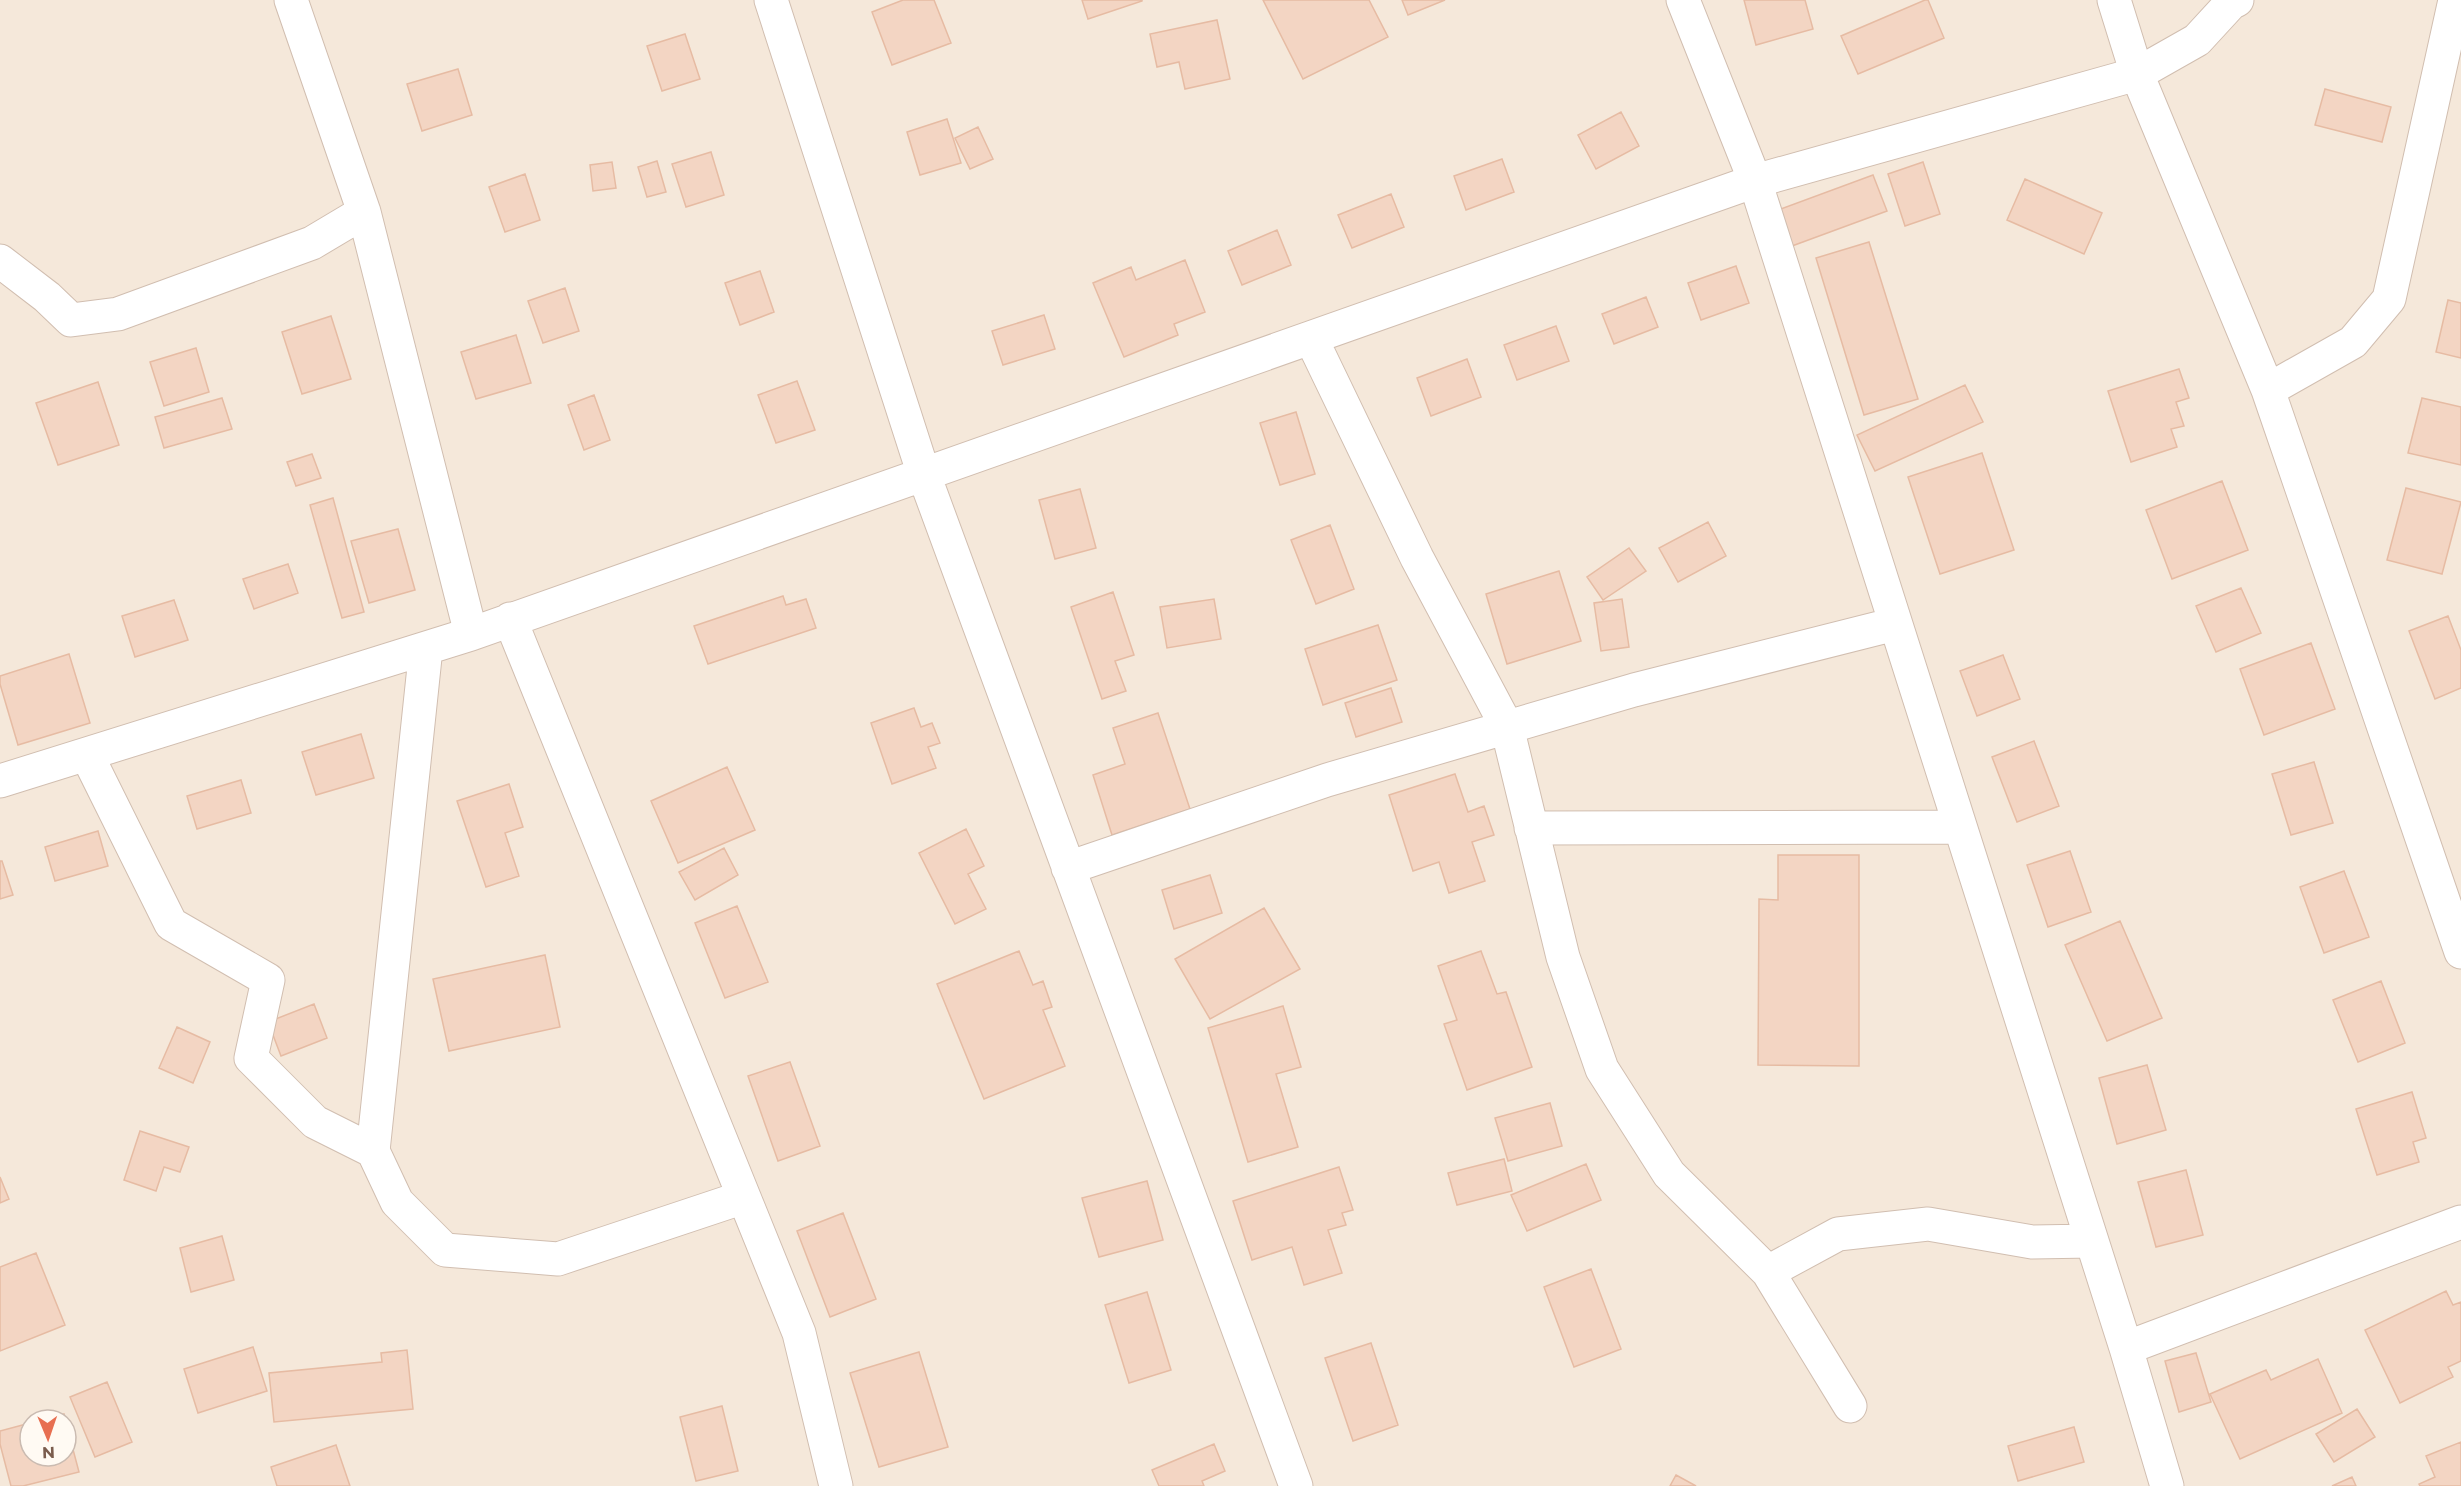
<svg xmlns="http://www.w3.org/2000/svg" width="2461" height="1486" viewBox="0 0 2461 1486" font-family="Montserrat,sans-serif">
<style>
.residential{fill:#f5e8da;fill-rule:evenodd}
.building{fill:#f3d5c3;stroke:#e6bba3;stroke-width:1.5}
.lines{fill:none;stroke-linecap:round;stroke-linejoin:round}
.minor-casing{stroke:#d1beb0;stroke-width:35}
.minor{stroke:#fff;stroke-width:33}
</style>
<rect width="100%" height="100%" fill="#fdf6ec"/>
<path class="residential" d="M 0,0 L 2461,0 L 2461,1486 L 0,1486 ZM 30,1420 L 66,1420 L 66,1456 L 30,1456 Z"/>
<path class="building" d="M 903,0 L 934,0 L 951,43 L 892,65 L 872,12 Z
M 1082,0 L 1142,0 L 1142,1 L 1088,19 Z
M 1263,0 L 1369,0 L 1388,37 L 1303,79 Z
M 1402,0 L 1445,0 L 1408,15 Z
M 1744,0 L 1805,0 L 1813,29 L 1756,45 Z
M 1925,0 L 1928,0 L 1944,38 L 1858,74 L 1841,36 Z
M 1217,20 L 1230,79 L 1185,89 L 1179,62 L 1157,67 L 1150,34 Z
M 685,34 L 700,79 L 662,91 L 647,46 Z
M 458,69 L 472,115 L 422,131 L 407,84 Z
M 2325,89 L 2391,107 L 2382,142 L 2315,125 Z
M 1621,112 L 1639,146 L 1596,169 L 1578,135 Z
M 947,119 L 961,163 L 920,175 L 907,132 Z
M 978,127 L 993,159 L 970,169 L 955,138 Z
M 711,152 L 724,195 L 686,207 L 672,164 Z
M 1502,159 L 1514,192 L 1466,210 L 1454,176 Z
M 657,161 L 666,192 L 647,197 L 638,167 Z
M 612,162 L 616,188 L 593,191 L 590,165 Z
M 1923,162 L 1940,214 L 1905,226 L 1888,174 Z
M 525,174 L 540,220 L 505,232 L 489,187 Z
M 1873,175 L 1887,211 L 1792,246 L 1778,210 Z
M 2025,179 L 2102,213 L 2084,254 L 2007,220 Z
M 1391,194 L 1404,227 L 1352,248 L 1338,215 Z
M 1277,230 L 1291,265 L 1242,285 L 1228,251 Z
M 1869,242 L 1918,399 L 1864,415 L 1816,258 Z
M 1185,260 L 1205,312 L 1174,324 L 1178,335 L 1124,357 L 1093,283 L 1131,267 L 1136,280 Z
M 1736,266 L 1749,303 L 1701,320 L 1688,283 Z
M 760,271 L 774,312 L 740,325 L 725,283 Z
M 565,288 L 579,331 L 543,343 L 528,301 Z
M 1646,297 L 1658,327 L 1614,344 L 1602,314 Z
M 2448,300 L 2461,303 L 2461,358 L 2436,352 Z
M 1044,315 L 1055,349 L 1003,365 L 992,331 Z
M 331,316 L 351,379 L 302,394 L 282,332 Z
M 1556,326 L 1569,361 L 1517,380 L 1504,345 Z
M 516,335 L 531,383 L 476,399 L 461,352 Z
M 196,348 L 209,392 L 164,406 L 150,362 Z
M 1467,359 L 1481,397 L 1431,416 L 1417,378 Z
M 2179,369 L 2189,398 L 2176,402 L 2184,426 L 2171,429 L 2177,447 L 2131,462 L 2108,391 Z
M 797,381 L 815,430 L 776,443 L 758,395 Z
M 98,382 L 119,445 L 58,465 L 36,403 Z
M 1965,385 L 1983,422 L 1875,471 L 1857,435 Z
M 594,395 L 610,440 L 584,450 L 568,405 Z
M 222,398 L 232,429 L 164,448 L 155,417 Z
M 2422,398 L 2461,407 L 2461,465 L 2408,453 Z
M 1296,412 L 1315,474 L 1280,485 L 1260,423 Z
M 1982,453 L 2014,550 L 1940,574 L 1908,477 Z
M 312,454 L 321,478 L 296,486 L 287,462 Z
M 2222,481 L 2248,550 L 2172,579 L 2146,510 Z
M 2406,488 L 2461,502 L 2442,574 L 2387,560 Z
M 1080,489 L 1096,548 L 1055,559 L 1039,500 Z
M 333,498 L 364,612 L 342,618 L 310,505 Z
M 1708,522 L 1726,556 L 1678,582 L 1659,548 Z
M 1330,525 L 1354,589 L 1316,604 L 1291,540 Z
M 398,529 L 415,590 L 369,603 L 351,541 Z
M 1629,548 L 1646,571 L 1603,600 L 1587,577 Z
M 288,564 L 298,593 L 254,609 L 243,579 Z
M 1559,571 L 1581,641 L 1507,664 L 1486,594 Z
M 2241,588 L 2261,633 L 2216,652 L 2196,606 Z
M 1113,592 L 1134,655 L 1115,661 L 1126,691 L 1102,699 L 1071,607 Z
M 783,596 L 786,605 L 806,599 L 816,628 L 708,664 L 694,626 Z
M 1214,599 L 1221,639 L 1167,648 L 1160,607 Z
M 1622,599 L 1629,647 L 1601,651 L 1594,603 Z
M 174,600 L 188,640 L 135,657 L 122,616 Z
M 2448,616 L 2461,650 L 2461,688 L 2435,699 L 2409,631 Z
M 1378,625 L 1397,680 L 1323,705 L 1305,649 Z
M 2311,643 L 2335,709 L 2264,735 L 2240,669 Z
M 69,654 L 90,723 L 18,745 L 0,684 L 0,676 Z
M 2003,655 L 2020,699 L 1977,716 L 1960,671 Z
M 1391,688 L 1402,722 L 1356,737 L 1345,703 Z
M 914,708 L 921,727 L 932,723 L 940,743 L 928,747 L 936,768 L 892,784 L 871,723 Z
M 1158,713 L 1190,809 L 1112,835 L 1093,775 L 1125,764 L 1113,728 Z
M 361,734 L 374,778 L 316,795 L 302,752 Z
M 2034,741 L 2059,806 L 2017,822 L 1992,757 Z
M 2314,762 L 2333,823 L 2291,835 L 2272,774 Z
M 727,767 L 755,830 L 678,863 L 651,801 Z
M 1455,774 L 1468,812 L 1484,806 L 1494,835 L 1472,842 L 1485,881 L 1449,893 L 1439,862 L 1413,871 L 1389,795 Z
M 241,780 L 251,813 L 197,829 L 187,796 Z
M 509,784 L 523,827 L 505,833 L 519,876 L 486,887 L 457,801 Z
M 966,829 L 984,866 L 968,874 L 986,909 L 955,924 L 919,853 Z
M 98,831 L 108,866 L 55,881 L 45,847 Z
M 724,848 L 738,875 L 695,900 L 679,872 Z
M 2070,851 L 2091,912 L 2048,927 L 2027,865 Z
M 1778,855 L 1859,855 L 1859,1066 L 1758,1065 L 1759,899 L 1778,900 Z
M 0,861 L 2,861 L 13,895 L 0,899 Z
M 2344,871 L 2369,937 L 2324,953 L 2300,887 Z
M 1210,875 L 1222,913 L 1174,929 L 1162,890 Z
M 737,906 L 768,982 L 725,998 L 695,923 Z
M 1264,908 L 1300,969 L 1210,1019 L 1175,959 Z
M 2120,921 L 2162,1018 L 2107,1041 L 2065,945 Z
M 1019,951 L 1033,985 L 1043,981 L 1052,1007 L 1043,1010 L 1065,1066 L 984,1099 L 937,984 Z
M 1481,951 L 1497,994 L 1506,992 L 1532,1067 L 1467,1090 L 1444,1024 L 1457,1020 L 1438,966 Z
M 545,955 L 560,1027 L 449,1051 L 433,979 Z
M 2381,981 L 2405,1043 L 2358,1062 L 2333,1000 Z
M 314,1004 L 327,1038 L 281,1056 L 268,1022 Z
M 1283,1006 L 1301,1067 L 1276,1074 L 1298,1147 L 1248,1162 L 1208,1028 Z
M 177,1027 L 210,1042 L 193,1083 L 159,1068 Z
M 790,1062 L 820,1146 L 778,1161 L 748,1076 Z
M 2147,1065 L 2166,1130 L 2117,1144 L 2099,1078 Z
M 2412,1092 L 2426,1138 L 2413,1142 L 2419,1162 L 2377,1175 L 2356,1109 Z
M 1550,1103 L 1562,1146 L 1508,1161 L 1495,1118 Z
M 140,1131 L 189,1147 L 180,1172 L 164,1167 L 156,1191 L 124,1180 Z
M 1504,1159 L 1512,1191 L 1457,1205 L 1448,1173 Z
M 1586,1164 L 1601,1200 L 1527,1231 L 1511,1195 Z
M 1339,1167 L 1353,1210 L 1342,1213 L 1346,1225 L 1328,1230 L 1342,1273 L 1304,1285 L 1292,1247 L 1252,1260 L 1233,1201 Z
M 2186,1170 L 2203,1235 L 2156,1247 L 2138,1182 Z
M 0,1177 L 9,1199 L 0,1203 Z
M 1147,1181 L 1163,1240 L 1099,1257 L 1082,1198 Z
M 843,1213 L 876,1299 L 830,1317 L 797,1231 Z
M 222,1236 L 234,1280 L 191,1292 L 180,1248 Z
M 36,1253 L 65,1325 L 0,1351 L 0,1267 Z
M 1591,1269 L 1621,1349 L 1574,1367 L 1544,1287 Z
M 2446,1291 L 2453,1305 L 2461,1302 L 2461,1361 L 2448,1367 L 2453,1377 L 2400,1403 L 2365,1330 Z
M 1147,1292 L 1171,1370 L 1129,1383 L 1105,1305 Z
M 1371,1343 L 1398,1425 L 1353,1441 L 1325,1358 Z
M 253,1347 L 267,1391 L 198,1413 L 184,1369 Z
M 407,1350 L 413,1409 L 274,1422 L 269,1373 L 382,1362 L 381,1353 Z
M 919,1352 L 948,1447 L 879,1467 L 850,1373 Z
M 2196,1353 L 2211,1402 L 2179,1412 L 2165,1361 Z
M 2318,1359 L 2342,1413 L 2240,1459 L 2210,1394 L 2266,1370 L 2271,1380 Z
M 107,1382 L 132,1442 L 95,1457 L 70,1397 Z
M 722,1406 L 738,1471 L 696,1481 L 680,1417 Z
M 2357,1409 L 2375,1437 L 2334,1462 L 2316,1434 Z
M 64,1414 L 65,1420 L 41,1420 Z
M 30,1423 L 30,1456 L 66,1456 L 66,1423 L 79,1472 L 23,1486 L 11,1486 L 0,1444 L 0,1431 Z
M 2074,1427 L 2084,1462 L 2018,1481 L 2008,1446 Z
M 2461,1442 L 2461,1486 L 2420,1486 L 2419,1484 L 2435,1477 L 2426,1456 Z
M 1214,1444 L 1225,1471 L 1202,1481 L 1204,1486 L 1159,1486 L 1152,1470 Z
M 336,1445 L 350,1486 L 277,1486 L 271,1467 Z
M 1676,1475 L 1696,1486 L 1670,1486 Z
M 2352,1477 L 2356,1486 L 2332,1486 Z"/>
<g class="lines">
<g class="minor-casing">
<path id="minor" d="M 291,0 L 364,212
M 771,0 L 924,475 L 1296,1486
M 1683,0 L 1755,181 L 2126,1348 L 2167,1486
M 2114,0 L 2137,74 L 2268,390 L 2461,952
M 0,261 L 47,297 L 71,320 L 118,314 L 312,243 L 364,212 L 471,634
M 1311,338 L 1417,558 L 1507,727 L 1563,957 L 1602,1069 L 1669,1174 L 1768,1272 L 1850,1406
M 2268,390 L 2353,342 L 2389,299 L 2455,0
M 510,619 L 799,1333 L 836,1486
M 426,648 L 373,1151 L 397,1202 L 445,1250 L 558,1259 L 744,1197
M 87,755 L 171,924 L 268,980 L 251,1058 L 315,1122 L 373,1151
M 0,781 L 471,634 L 1755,181 L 2137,74 L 2197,40 L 2231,3 L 2237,0
M 1531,828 L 1960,827
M 1068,868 L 1327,780 L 1634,690 L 1895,624
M 1768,1272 L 1838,1234 L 1928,1224 L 2032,1242 L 2092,1241
M 2126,1348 L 2461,1222"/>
</g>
<use href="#minor" class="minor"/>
</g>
<g transform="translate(48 1438) rotate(178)"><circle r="28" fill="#fffaf3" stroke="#cabbb1" stroke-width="1.5"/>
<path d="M0-4.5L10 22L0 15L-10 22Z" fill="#e76f51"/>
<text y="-9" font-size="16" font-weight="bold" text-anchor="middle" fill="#7a5c4d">N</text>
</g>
</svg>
